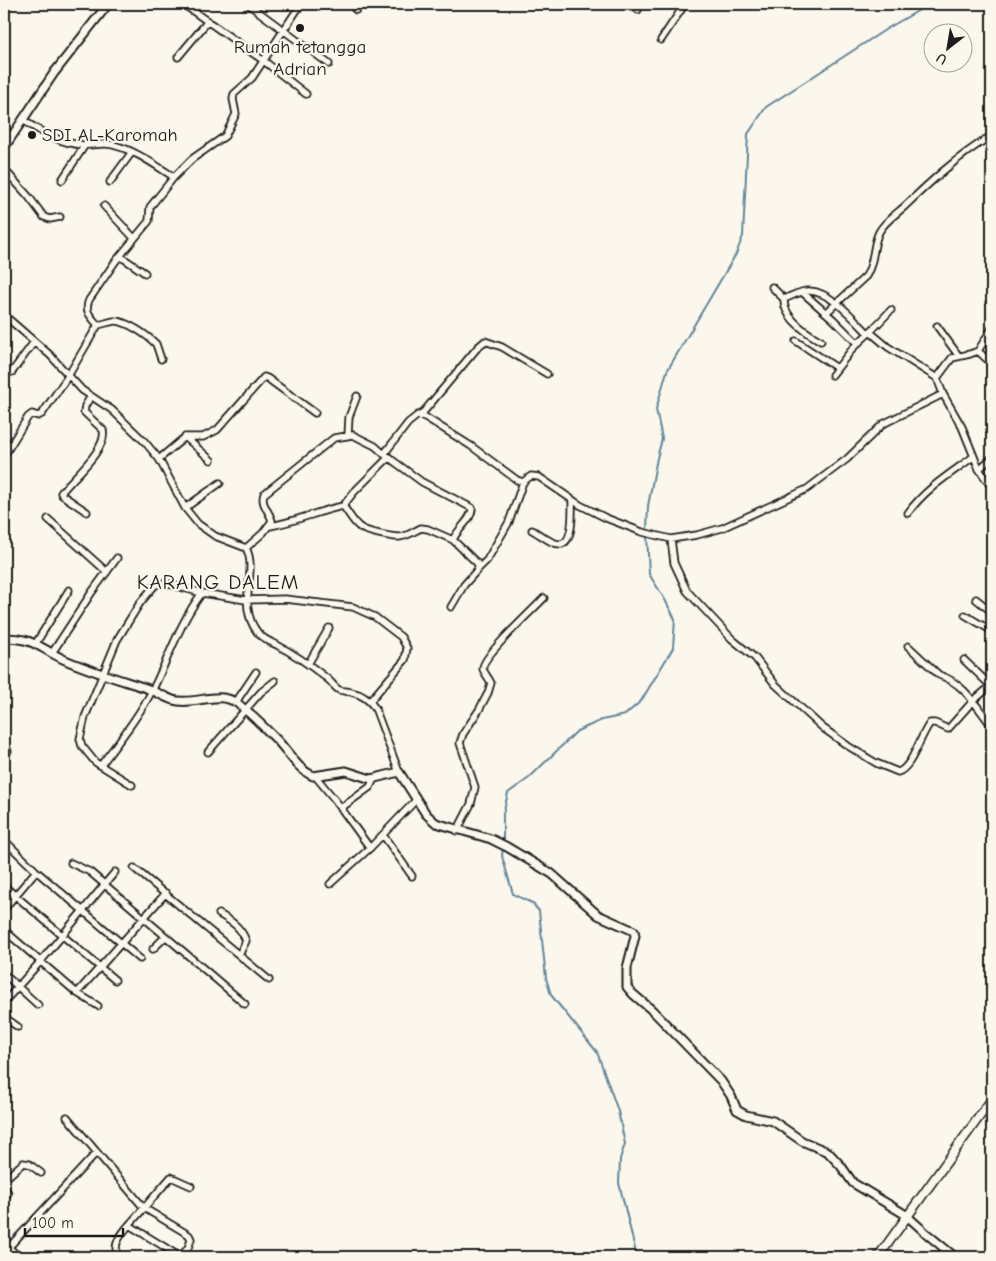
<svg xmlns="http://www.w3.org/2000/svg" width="996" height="1261" viewBox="0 0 996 1261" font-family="'Comic Neue',sans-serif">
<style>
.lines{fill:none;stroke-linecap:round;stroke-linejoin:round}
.stream{stroke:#60859a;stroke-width:2}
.minor-casing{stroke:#1c1c1c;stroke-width:9}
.tertiary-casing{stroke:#1c1c1c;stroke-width:11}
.secondary-casing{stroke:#1c1c1c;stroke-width:11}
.minor{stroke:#fbf7ec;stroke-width:5.5}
.tertiary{stroke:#fbf7ec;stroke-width:7}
.secondary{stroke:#fbf7ec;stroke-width:8}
.poi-dot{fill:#1c1c1c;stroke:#fbf7ec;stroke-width:2}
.labels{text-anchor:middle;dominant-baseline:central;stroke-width:4.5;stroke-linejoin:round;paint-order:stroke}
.poi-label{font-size:19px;fill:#1c1c1c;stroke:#fbf7ec}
.quarter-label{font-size:21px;letter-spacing:1px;fill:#1c1c1c;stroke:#fbf7ec}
</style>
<rect width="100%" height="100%" fill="#fbf7ec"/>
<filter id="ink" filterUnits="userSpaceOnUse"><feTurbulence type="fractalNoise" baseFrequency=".02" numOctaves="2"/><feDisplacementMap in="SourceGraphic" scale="10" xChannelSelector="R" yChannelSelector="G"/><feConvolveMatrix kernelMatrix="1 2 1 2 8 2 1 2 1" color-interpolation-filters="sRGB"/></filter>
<g filter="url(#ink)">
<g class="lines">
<path class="stream" d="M 647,531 L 648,506 L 657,458 L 662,439 L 656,409 L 667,371 L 736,254 L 743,236 L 748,134 L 766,107 L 888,28 L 930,4
M 503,843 L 503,814 L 508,793 L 529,778 L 577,731 L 602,720 L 625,715 L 641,701 L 673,648 L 675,619 L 664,598 L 649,574 L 647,535
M 503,848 L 502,856 L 513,894 L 532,903 L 539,911 L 546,978 L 551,995 L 597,1052 L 618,1111 L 625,1144 L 620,1159 L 619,1183 L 637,1257"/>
<g class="minor-casing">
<path id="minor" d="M 183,4 L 264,61 L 306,94
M 248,4 L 329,64
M 350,4 L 356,10
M 631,4 L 638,10
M 661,40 L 685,4
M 178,57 L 208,21
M 23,120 C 42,133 60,143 83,145 C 93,146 103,142 113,145 C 135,150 155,165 174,177
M 4,169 L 29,197 L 44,217 L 50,219 L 60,217
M 62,180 L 85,145
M 110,182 L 132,152
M 104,206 L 134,238
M 120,256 L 145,273
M 772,287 L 784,299 C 792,296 801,290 810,291 C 831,292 854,319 868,333
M 802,292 L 833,319 L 858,344
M 784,299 C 783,317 807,333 821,341
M 826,313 L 866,276 C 875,262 872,246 879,232 C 884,222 896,214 904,207 C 930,182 957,157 988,138 L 992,138
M 4,315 L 50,355 L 82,390 L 112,410 L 145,442 L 159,459 L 185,508 L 198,524 L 215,536 L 246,548 C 259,572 235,604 258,633 C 263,639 270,642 277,645 C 294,654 310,665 325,677 C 330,680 334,687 339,690 C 343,691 347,691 351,692 C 361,694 369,699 375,708 L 399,772
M 98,325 C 91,317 84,311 89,300 L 115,262 L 149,221 L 150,207 L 174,177 L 192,159 L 225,136 L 236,114 L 233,99 L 234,94 L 252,78 L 301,4
M 937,326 L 958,355
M 870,332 L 891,310
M 796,341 L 837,368
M 978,351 L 992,364
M 12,372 L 34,342
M 832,375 L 854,347 L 870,332 L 888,347 L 937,378 L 943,394 L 962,427 L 979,469 L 992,488
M 937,378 L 952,358 L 970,354 L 978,351 L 992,328
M 421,415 L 478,347 L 485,341 L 502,347 L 547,374
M 348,435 L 349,417 L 357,396
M 185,437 L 211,460
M 4,452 L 7,451 L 28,417 L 32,414 L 38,416 L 42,414 L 68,376 L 98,325 C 103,324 109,322 114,321 C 126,320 148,336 156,344 L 161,359
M 384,454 L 422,482 L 472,508 C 473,519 457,529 453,540 L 477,563 L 479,568 L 464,585 L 451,607
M 389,457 L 354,492 L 343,506 C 349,513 353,523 361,528 C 367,532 391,537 399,537 C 407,537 414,531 421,528 L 428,529 L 453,540
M 159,459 L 185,437 L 203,437 L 217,430 L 264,377 L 267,378 L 315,413
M 979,469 L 992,458
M 185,508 L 220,483
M 87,512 L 62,495 L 61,493 C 72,478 108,449 103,430 L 84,412 L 85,406 L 91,396
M 908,513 C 925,489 950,474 973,457
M 48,519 L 107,572
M 270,526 C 295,522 318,511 343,506
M 532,530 C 540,534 552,545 561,544 C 574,542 572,509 572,500
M 671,539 L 674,563 L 687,591 L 732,639 L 755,658 L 775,684 L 823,728 L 848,746 L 876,763 L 898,772 C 912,768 920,736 930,723 L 935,723 L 948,729 L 973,701 L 992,685
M 246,548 L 263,533 L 272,521 C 270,512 260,504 264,494 L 334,438 L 353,435 L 375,446 L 384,454 L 408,423 L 418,415 L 425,417 L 471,446 L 517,480 L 523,482 L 531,476 L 539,477 L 580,505 L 606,518 L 642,532 L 671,539 L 697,535 L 722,528 L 807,489 L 847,459 L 883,424 L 943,394
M 479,568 L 487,560 L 509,522 L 523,482
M 976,599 L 992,612
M 965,615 L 992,631
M 36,643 L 69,590
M 908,646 L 939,675 C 963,682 977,707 992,726
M 52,653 L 92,592 L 117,558
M 964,660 L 991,686
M 308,664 L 329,628
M 236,702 L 256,672
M 4,747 L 8,751
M 208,752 L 261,692 L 275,681
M 101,765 C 119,741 139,716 153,689 C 169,657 180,622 202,593
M 316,777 L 335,800 L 370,848
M 132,785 L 95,762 L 82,746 L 80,739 L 85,717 L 117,640 L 140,603 L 155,585 L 165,583 L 202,593 L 246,600 L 285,599 L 353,607 L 375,617 L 401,637 L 407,648 L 405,660 L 370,701
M 341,808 L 370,787 L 374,779
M 457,831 L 471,804 L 475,787 L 460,743 L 463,734 L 479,710 L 488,693 L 491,683 C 489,678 484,673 483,669 C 480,658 535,608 544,598
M 383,835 L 412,876
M 4,840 L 36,871 L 140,959
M 71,863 L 90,872 L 245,1004
M 134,868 L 269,980
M 330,884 L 370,848 L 417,799
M 4,886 L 115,980
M 4,909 L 36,871
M 219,914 C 231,921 241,927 246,941 L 239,955
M 4,930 L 77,993 L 166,893
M 153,949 L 165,937
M 4,974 L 38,1005
M 77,993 L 98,1006
M 4,1002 L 41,961 L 115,872
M 4,1017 L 18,1027
M 4,1062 L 6,1064 L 7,1069 L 4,1073
M 67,1117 L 144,1208 L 171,1177 L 191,1186
M 4,1180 L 23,1163 L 29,1164 L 41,1173
M 4,1187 L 8,1193 L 4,1200
M 144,1208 L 189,1235 L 191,1239 C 189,1247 187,1252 179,1256 L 129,1225 Z
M 4,1243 L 19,1257
M 9,1247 L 97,1152
M 118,1257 C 112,1244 121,1235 129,1225"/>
</g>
<g class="tertiary-casing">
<path id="tertiary" d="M 4,148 L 54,73 L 108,4
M 4,638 C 34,638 38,647 63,659 C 90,671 118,679 146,688 C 155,691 164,697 173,700 C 194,706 218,690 237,703 C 250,713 264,727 276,739 C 288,751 297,769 313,776 L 346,771 L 371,779 L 399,772 L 426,814 L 436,823 L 491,839 L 507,847 L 552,874 L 598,915 L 634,931 L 635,936 L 627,968 L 627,987 L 633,994 L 653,1011 L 721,1081 L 731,1096 L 737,1110 L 746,1115 L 773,1121 L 802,1141 L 828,1152 L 841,1166 L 853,1183 L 906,1215 L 927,1234 L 955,1257"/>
</g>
<g class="secondary-casing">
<path id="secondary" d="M 878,1257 L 992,1099"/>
</g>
<use href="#minor" class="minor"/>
<use href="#tertiary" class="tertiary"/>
<use href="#secondary" class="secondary"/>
</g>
</g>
<g class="poi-dot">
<circle cx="300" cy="28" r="5"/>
<circle cx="32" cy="135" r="5"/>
</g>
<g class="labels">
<g class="poi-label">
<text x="300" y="47">Rumah tetangga<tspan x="300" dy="22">Adrian</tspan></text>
<text x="42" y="135" text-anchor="start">SDI AL-Karomah</text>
</g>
<g class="quarter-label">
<text x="218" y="582">KARANG DALEM</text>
</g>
</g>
<rect width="996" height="1261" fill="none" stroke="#fbf7ec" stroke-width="20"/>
<rect x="10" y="10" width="976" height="1241" fill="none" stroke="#1c1c1c" stroke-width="2" filter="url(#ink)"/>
<g transform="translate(948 48) rotate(211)"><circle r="24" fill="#fbf7ec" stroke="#a29f99"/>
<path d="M0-4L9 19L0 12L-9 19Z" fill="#1c1c1c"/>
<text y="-8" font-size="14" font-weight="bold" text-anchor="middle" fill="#1c1c1c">U</text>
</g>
<path d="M25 1228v8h98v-8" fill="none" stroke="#1c1c1c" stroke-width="2.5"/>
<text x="32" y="1228" font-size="15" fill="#1c1c1c" stroke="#fbf7ec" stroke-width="4" paint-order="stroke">100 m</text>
</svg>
